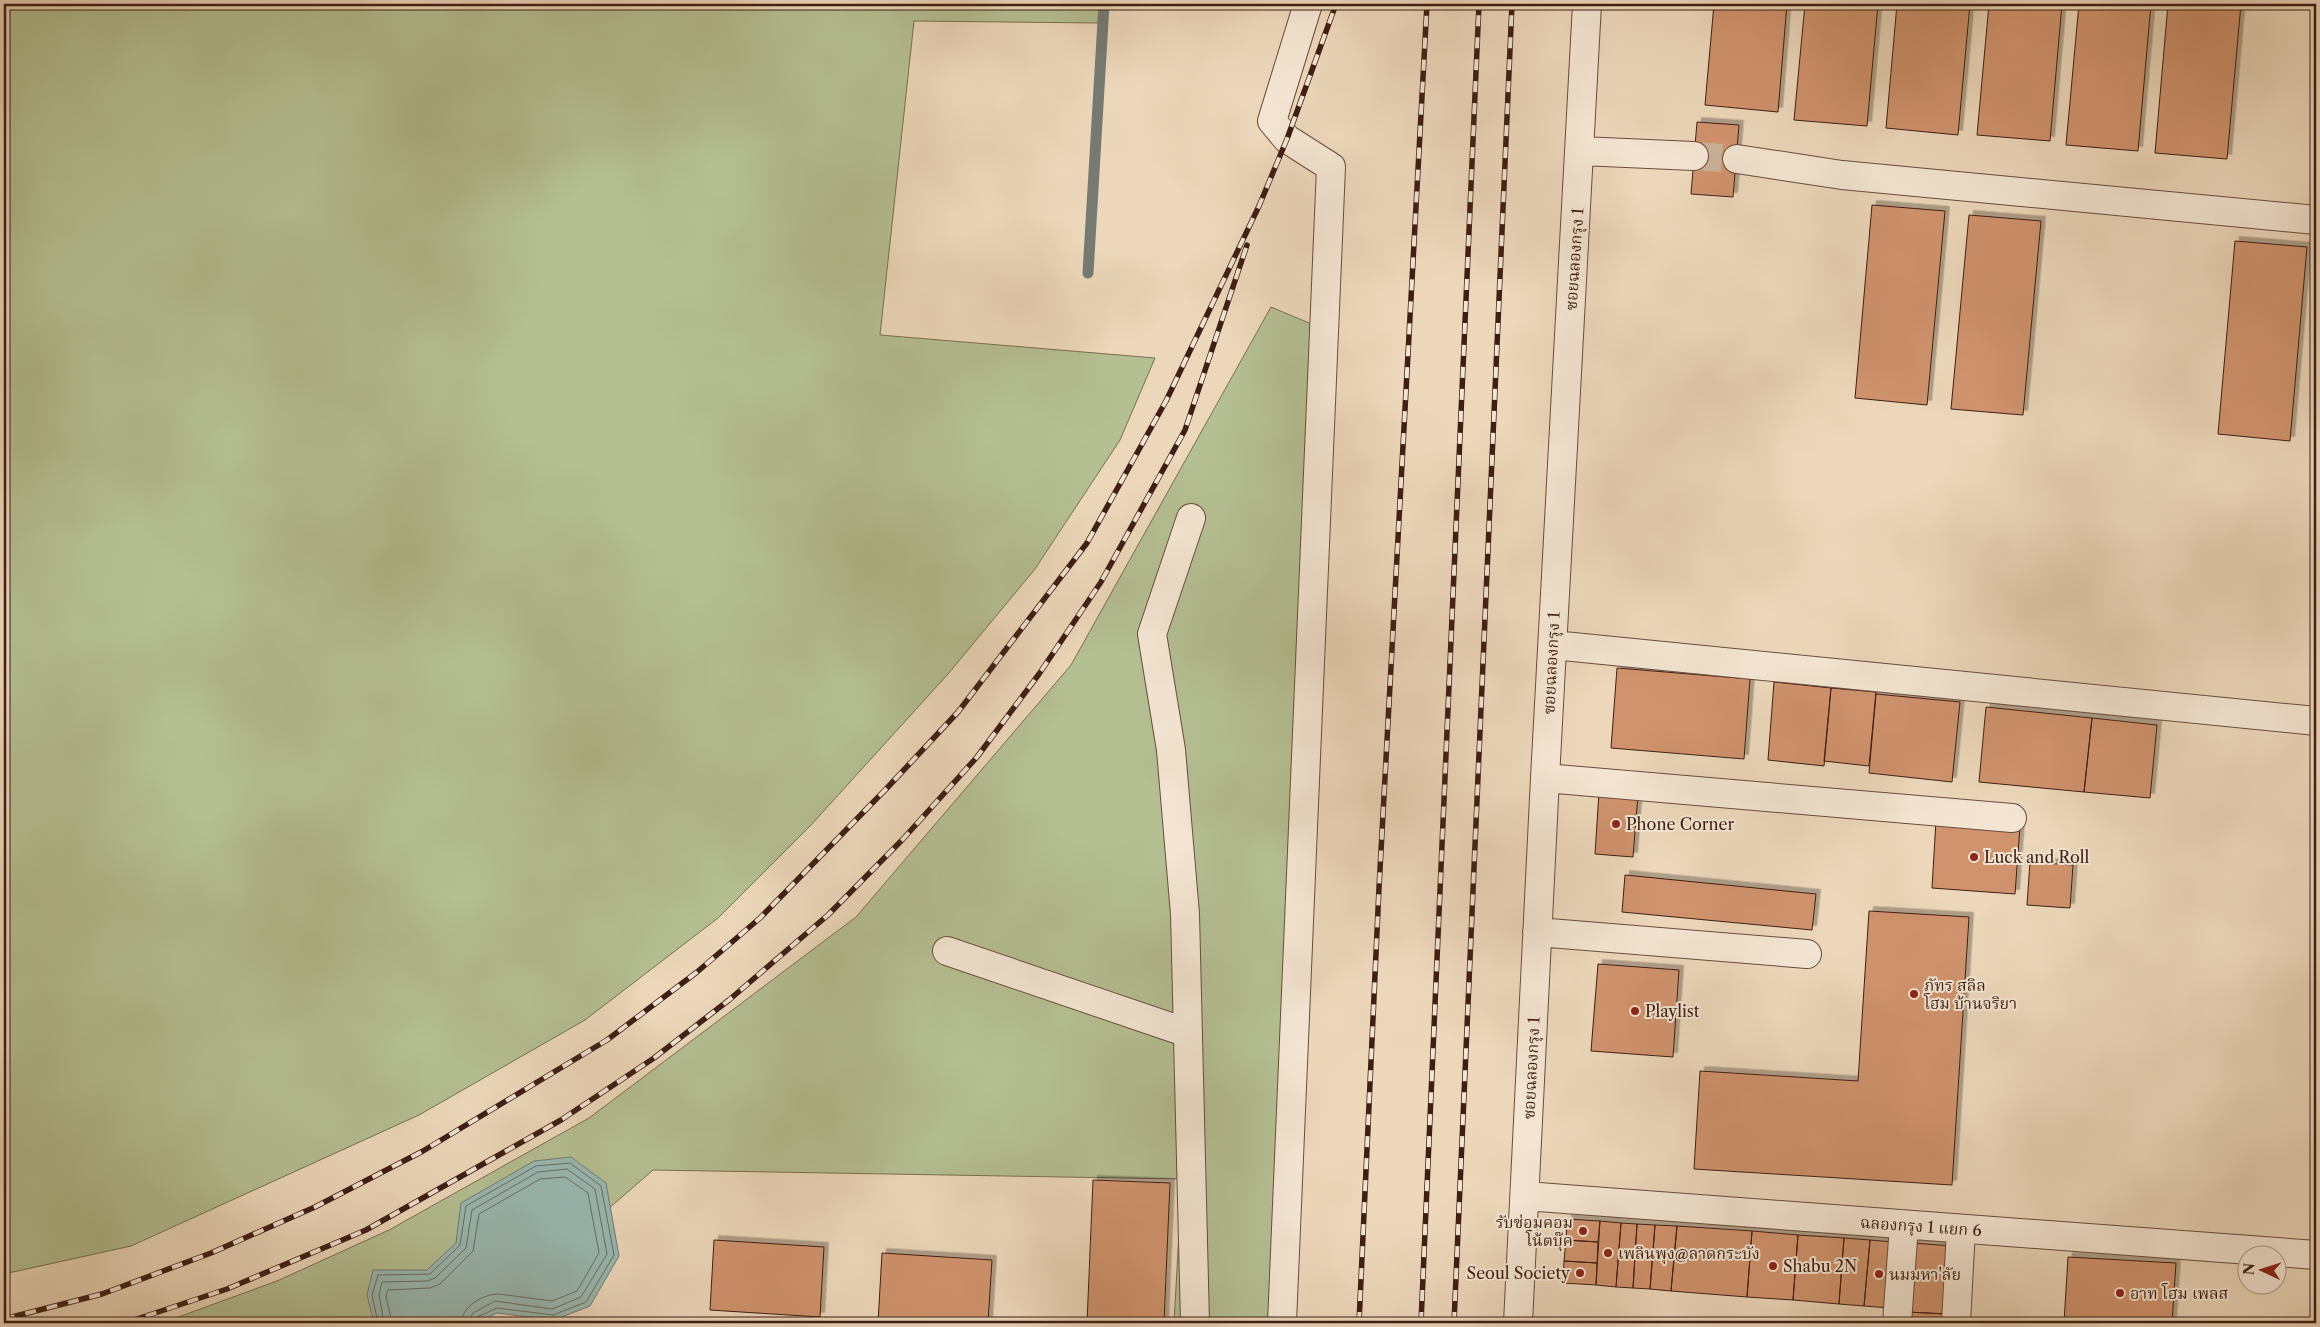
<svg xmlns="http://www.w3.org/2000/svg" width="2320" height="1327" viewBox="0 0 2320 1327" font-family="'Libre Caslon Text','Noto Serif Thai',serif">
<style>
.green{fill:#b4bf92;stroke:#7a6e52}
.water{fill:#99b9b3;stroke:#757b73}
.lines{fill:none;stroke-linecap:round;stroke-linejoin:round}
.shore{stroke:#6c6c63;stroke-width:1}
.stream{stroke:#757b73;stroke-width:11}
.building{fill:#d0936d;stroke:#3f1e13;filter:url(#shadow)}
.minor-tunnel{stroke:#c9b299;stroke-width:28;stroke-dasharray:28 14;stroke-linecap:butt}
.minor-casing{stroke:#6a4c3d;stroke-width:30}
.minor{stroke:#f3e5d2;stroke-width:28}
.rail-casing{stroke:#3f1e13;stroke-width:5.5}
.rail{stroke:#f3e5d2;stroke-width:4;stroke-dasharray:11;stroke-linecap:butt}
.poi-dot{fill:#8f2418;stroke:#f3e5d2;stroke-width:2}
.labels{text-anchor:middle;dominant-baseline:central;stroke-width:4;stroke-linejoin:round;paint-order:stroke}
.street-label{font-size:16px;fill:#3f1e13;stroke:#f3e5d2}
.poi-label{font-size:16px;fill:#3f1e13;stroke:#f3e5d2;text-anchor:start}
</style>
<defs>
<filter id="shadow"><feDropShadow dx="4.5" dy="-4.5" stdDeviation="0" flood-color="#0004"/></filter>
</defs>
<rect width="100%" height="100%" fill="#ecd7ba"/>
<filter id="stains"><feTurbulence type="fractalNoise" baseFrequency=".004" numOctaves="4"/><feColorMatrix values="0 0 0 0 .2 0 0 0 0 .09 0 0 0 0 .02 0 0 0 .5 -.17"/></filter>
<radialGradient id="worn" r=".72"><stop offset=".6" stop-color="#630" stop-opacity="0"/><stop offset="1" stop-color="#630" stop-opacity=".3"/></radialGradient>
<path class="green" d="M 4,4 L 1099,4 L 1098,23 L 914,21 L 880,335 L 1155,358 L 1120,440 L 1035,569 L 948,674 L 811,825 L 718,918 L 585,1020 L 419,1115 L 131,1246 L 4,1274 Z
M 1271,307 L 1321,328 L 1272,1323 L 1174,1323 L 1182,1179 L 653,1170 L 477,1323 L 162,1323 L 277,1281 L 389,1230 L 589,1118 L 856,917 L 1071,665 Z"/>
<path class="water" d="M 571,1157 L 606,1183 L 619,1256 L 590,1306 L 554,1320 L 497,1313 L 476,1323 L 374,1323 L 367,1295 L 373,1270 L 427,1270 L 456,1243 L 461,1203 L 534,1161 Z"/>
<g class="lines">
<path class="shore" d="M 378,1323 L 372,1295 L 378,1275 L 430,1274 L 460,1245 L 466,1206 L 536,1166 L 570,1163 L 601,1186 L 614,1255 L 586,1302 L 553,1315 L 497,1308 L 477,1317 L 475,1323
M 384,1323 L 379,1295 L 382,1282 L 427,1281 L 435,1278 L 466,1248 L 472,1210 L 538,1172 L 567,1169 L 595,1189 L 607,1254 L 581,1297 L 552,1309 L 495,1301 L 473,1313 L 468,1323
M 392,1323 L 386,1296 L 388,1290 L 430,1288 L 440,1284 L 473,1251 L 479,1214 L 540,1179 L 565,1177 L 588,1193 L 599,1253 L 577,1291 L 552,1301 L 499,1294 C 483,1294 462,1306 461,1323"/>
<path class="stream" d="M 1088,273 L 1104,4"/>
</g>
<path class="building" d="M 1714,4 L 1787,4 L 1778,112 L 1705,105 Z
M 1805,4 L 1878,4 L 1867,126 L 1794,120 Z
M 1897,4 L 1970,4 L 1958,135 L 1886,128 Z
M 1989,4 L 2062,4 L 2050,141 L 1977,135 Z
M 2079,4 L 2151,4 L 2138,151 L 2066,145 Z
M 2168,4 L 2241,4 L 2227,159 L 2155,153 Z
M 1697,122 L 1739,125 L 1733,197 L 1691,194 Z
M 1872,205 L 1945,211 L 1927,405 L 1855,398 Z
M 1969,215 L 2041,221 L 2023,415 L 1951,409 Z
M 2235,241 L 2307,247 L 2290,441 L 2218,434 Z
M 1617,668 L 1750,679 L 1744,759 L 1611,748 Z
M 1774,682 L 1831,688 L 1824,766 L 1768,760 Z
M 1831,688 L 1876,692 L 1869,766 L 1824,761 Z
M 1876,694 L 1960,702 L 1952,782 L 1869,773 Z
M 1986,707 L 2092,718 L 2084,792 L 1979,782 Z
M 2092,718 L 2157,725 L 2150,798 L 2084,792 Z
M 1599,792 L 1638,795 L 1633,857 L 1595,854 Z
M 1936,820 L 2020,826 L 2015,894 L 1932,888 Z
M 2030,862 L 2073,865 L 2070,908 L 2027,905 Z
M 1625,875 L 1816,894 L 1812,930 L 1622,912 Z
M 1869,911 L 1969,917 L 1952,1185 L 1694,1169 L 1700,1071 L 1858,1081 Z
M 1598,964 L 1679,970 L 1673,1057 L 1591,1051 Z
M 1093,1180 L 1170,1183 L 1164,1323 L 1087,1323 Z
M 1567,1219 L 1600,1221 L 1598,1242 L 1566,1240 Z
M 1600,1221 L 1621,1223 L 1616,1287 L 1596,1285 Z
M 1621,1223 L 1637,1224 L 1633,1288 L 1616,1287 Z
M 1637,1224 L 1655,1225 L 1650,1289 L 1633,1288 Z
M 1655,1225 L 1677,1226 L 1671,1291 L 1650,1289 Z
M 1677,1226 L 1752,1231 L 1747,1297 L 1671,1291 Z
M 1752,1231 L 1798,1235 L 1793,1300 L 1747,1297 Z
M 1798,1235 L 1844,1238 L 1839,1304 L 1793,1300 Z
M 1844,1238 L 1870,1240 L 1864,1306 L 1839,1304 Z
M 714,1240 L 824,1247 L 820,1317 L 710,1310 Z
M 1566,1240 L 1598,1242 L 1597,1263 L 1564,1261 Z
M 1870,1240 L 1893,1242 L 1889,1308 L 1864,1306 Z
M 1912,1243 L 1953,1246 L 1947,1314 L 1907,1312 Z
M 882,1253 L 992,1260 L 988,1323 L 878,1323 Z
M 2068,1257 L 2176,1263 L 2172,1323 L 2064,1323 Z
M 1564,1261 L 1597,1263 L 1596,1285 L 1563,1283 Z
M 1907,1312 L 1947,1314 L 1947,1323 L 1906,1323 Z"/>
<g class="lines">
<path class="minor-tunnel" d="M 1694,156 L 1737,159"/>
<g class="minor-casing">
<path id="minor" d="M 1581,151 L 1694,156
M 1737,159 L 1842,175 L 2316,220
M 1191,518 L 1152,634 L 1171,750 L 1185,914 L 1195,1323
M 1553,645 L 2316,721
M 1545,778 L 2012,818
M 1537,932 L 1807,954
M 947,951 L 1188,1033
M 1525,1196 L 2316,1255
M 1282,1323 L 1331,167 L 1287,139 L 1272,121 L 1308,4
M 1518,1323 L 1545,778 L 1587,4
M 1897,1323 L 1904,1225
M 1956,1323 L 1961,1229"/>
</g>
<use href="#minor" class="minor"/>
<g class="rail-casing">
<path id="rail" d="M 4,1319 L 102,1294 L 211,1253 L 315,1207 L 423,1151 L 607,1040 L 697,972 L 760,918 L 887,788 L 958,712 L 1087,543 L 1166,401 L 1259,206 L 1287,139 L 1336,4
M 125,1323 L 227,1289 L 366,1230 L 561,1120 L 654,1058 L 729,1000 L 828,915 L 903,839 L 977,757 L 1039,674 L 1101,582 L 1185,430 L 1247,245
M 1359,1323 L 1379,888 L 1427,4
M 1421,1323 L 1479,4
M 1454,1323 L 1512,4"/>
</g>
<use href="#rail" class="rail"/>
</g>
<g class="poi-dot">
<circle cx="1616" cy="824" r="5"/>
<circle cx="1974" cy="857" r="5"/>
<circle cx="1914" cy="994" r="5"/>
<circle cx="1635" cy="1011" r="5"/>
<circle cx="1583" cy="1231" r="5"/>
<circle cx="1608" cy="1253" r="5"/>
<circle cx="1773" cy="1266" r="5"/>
<circle cx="1580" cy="1273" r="5"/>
<circle cx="1879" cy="1274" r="5"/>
<circle cx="2120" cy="1293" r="5"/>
</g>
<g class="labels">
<g class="street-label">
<text transform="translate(1574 259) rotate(-86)">ซอยฉลองกรุง 1</text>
<text transform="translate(1551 663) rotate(-87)">ซอยฉลองกรุง 1</text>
<text transform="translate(1531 1068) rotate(-87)">ซอยฉลองกรุง 1</text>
<text transform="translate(1921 1226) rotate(4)">ฉลองกรุง 1 แยก 6</text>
</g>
<g class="poi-label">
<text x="1626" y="824">Phone Corner</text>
<text x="1984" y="857">Luck and Roll</text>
<text x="1924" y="985">ภัทร สลิล<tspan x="1924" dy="18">โฮม บ้านจริยา</tspan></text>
<text x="1645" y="1011">Playlist</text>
<text x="1573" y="1222" text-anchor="end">รับซ่อมคอม<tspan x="1573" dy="18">โน้ตบุ๊ค</tspan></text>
<text x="1618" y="1253">เพลินพุง@ลาดกระบัง</text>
<text x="1783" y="1266">Shabu 2N</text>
<text x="1570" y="1273" text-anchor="end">Seoul Society</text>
<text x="1889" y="1274">นมมหา'ลัย</text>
<text x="2130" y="1293">อาท โฮม เพลส</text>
</g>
</g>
<rect width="2320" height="1327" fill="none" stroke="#ecd7ba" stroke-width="20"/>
<rect x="5" y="5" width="2310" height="1317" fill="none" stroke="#3f1e13" stroke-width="2.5"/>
<rect x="10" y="10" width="2300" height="1307" fill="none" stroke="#3f1e13"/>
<g transform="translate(2262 1270) rotate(274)"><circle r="24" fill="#f3e5d2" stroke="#ab9586"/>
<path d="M0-4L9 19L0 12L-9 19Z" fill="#8f2418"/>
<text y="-8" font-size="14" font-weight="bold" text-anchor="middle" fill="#3f1e13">N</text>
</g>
<rect width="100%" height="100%" filter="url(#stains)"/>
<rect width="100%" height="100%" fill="url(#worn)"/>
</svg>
